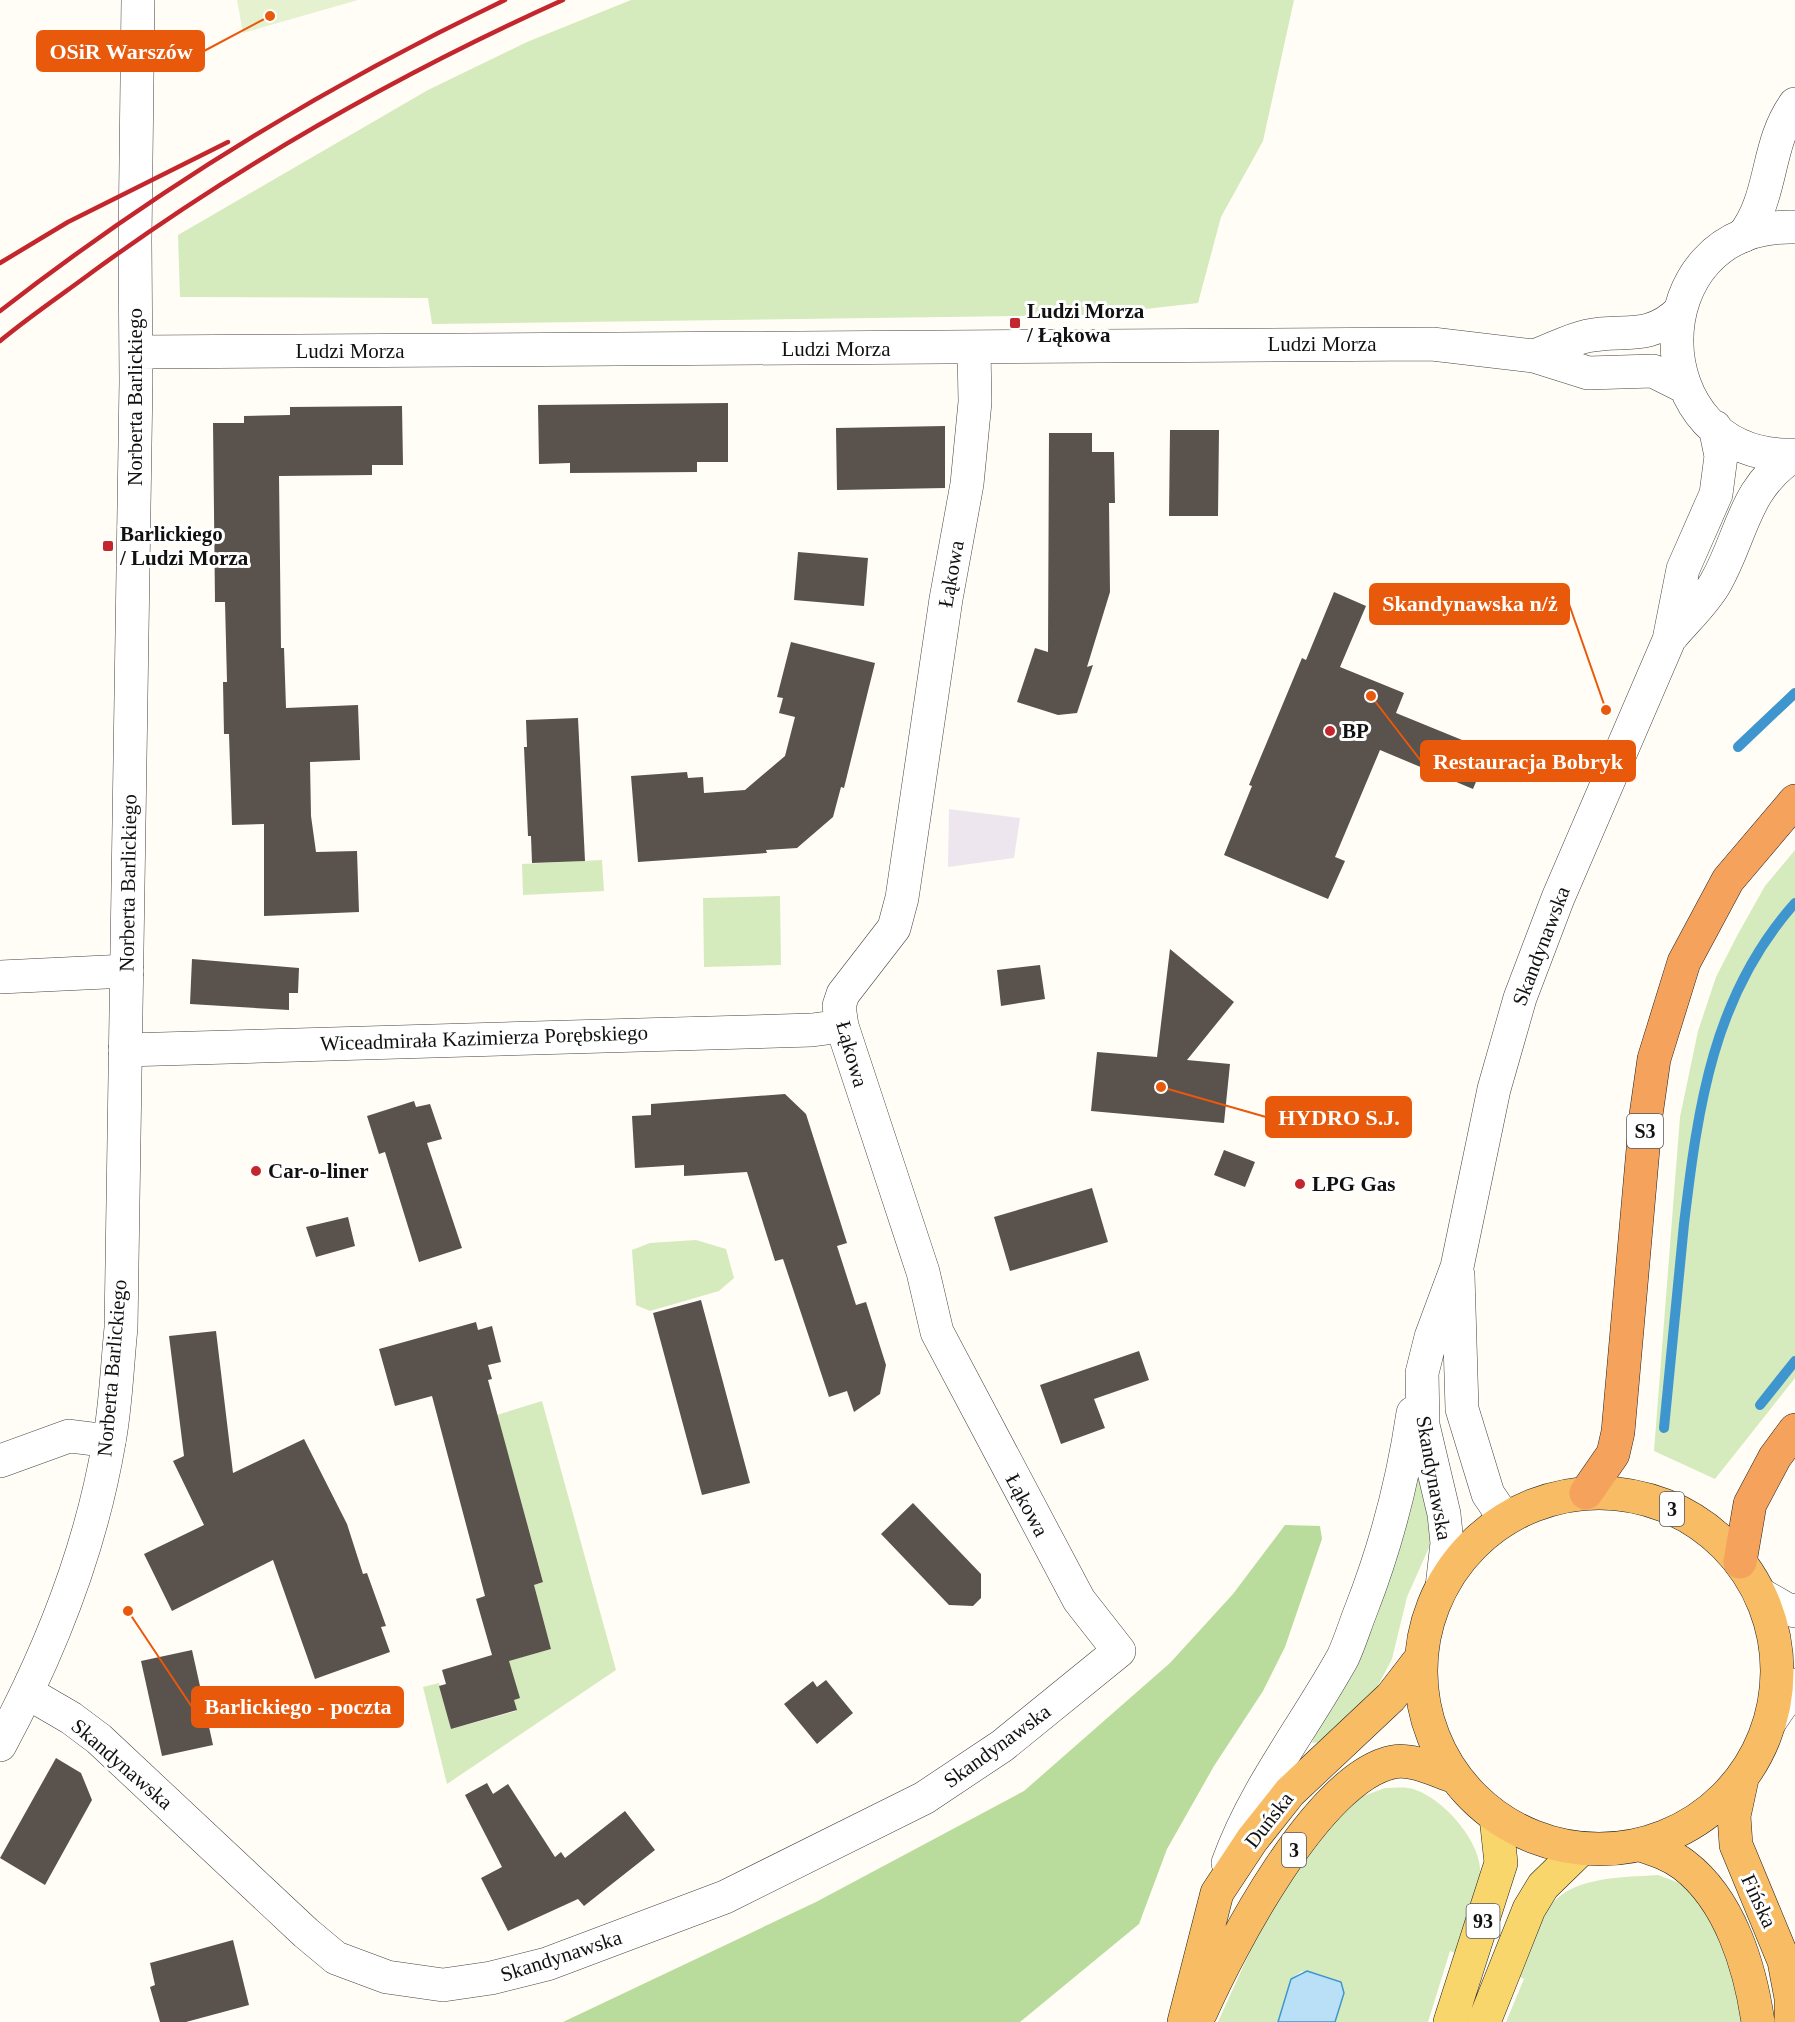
<svg xmlns="http://www.w3.org/2000/svg" width="1795" height="2022" viewBox="0 0 1795 2022" font-family="'Times New Roman',serif">
<style>
.industrial{fill:#eee6ef}
.green{fill:#d5ebbd}
.forest{fill:#b9dc9c}
.pitch{fill:#e6f2cf}
.water{fill:#b9e0f7;stroke:#3f96cf;stroke-width:1.5}
.lines{fill:none;stroke-linecap:round;stroke-linejoin:round}
.stream{stroke:#3f96cf;stroke-width:10}
.building{fill:#5a524d}
.minor-casing{stroke:#444;stroke-width:34}
.tertiary-casing{stroke:#444;stroke-width:34}
.primary-casing{stroke:#222;stroke-width:34}
.trunk-casing{stroke:#222;stroke-width:34}
.motorway-casing{stroke:#222;stroke-width:34}
.minor{stroke:#fff;stroke-width:33}
.tertiary{stroke:#fff;stroke-width:33}
.primary{stroke:#f9d66b;stroke-width:33}
.trunk{stroke:#f7bc64;stroke-width:33}
.motorway{stroke:#f5a25d;stroke-width:33}
.rail{stroke:#c4262e;stroke-width:4.5}
.poi-dot{fill:#c4262e;stroke:#fff;stroke-width:2}
.labels{text-anchor:middle;dominant-baseline:central;stroke-width:6;stroke-linejoin:round;paint-order:stroke}
.shield{fill:#fff;stroke:#585858;stroke-width:1.5}
.shield-label{font-size:20px;font-weight:bold;fill:#111}
.poi-label{font-size:21px;font-weight:bold;fill:#111;stroke:#fff;text-anchor:start}
.street-label{font-size:21px;fill:#111;stroke:#fff}
.leader{fill:none;stroke:#e8590c;stroke-width:2}
.callout-dot{fill:#e8590c;stroke:#fff;stroke-width:2}
.callout{fill:#e8590c;stroke:#e8590c;stroke-width:2}
.callout-label{font-size:22px;text-anchor:middle;font-weight:bold;fill:#fff}
</style>
<rect width="100%" height="100%" fill="#fffdf5"/>
<path class="industrial" d="M 949,809 L 1020,818 L 1014,858 L 948,867 Z"/>
<path class="green" d="M 631,0 L 1294,0 L 1263,141 L 1221,217 L 1198,303 L 1093,315 L 432,324 L 428,298 L 180,297 L 178,235 L 428,90 L 527,42 Z
M 1795,850 L 1795,1378 L 1715,1479 L 1654,1451 L 1680,1117 L 1698,1031 L 1716,977 L 1738,934 L 1765,886 Z
M 602,860 L 604,891 L 523,895 L 522,864 Z
M 780,896 L 781,965 L 704,967 L 703,898 Z
M 696,1240 L 726,1249 L 734,1278 L 719,1291 L 650,1311 L 636,1305 L 632,1250 L 650,1243 Z
M 542,1401 L 616,1670 L 447,1784 L 423,1687 L 439,1683 L 451,1729 L 516,1711 L 503,1662 L 551,1649 L 534,1585 L 543,1581 L 497,1415 Z
M 1419,1477 L 1432,1515 L 1431,1543 L 1407,1597 L 1392,1659 L 1374,1693 L 1320,1742 L 1312,1743 L 1414,1481 Z
M 1385,1788 C 1392,1788 1401,1787 1408,1788 C 1440,1793 1485,1844 1480,1877 C 1476,1902 1464,1928 1456,1953 L 1450,1951 L 1428,2022 L 1335,2022 L 1344,1993 L 1302,1971 L 1291,1979 L 1278,2022 L 1218,2022 L 1266,1916 L 1326,1828 L 1358,1798 Z
M 1658,1875 C 1668,1879 1679,1882 1688,1888 C 1718,1910 1737,1987 1745,2022 L 1506,2022 L 1524,1979 L 1518,1976 C 1527,1956 1533,1929 1546,1911 C 1570,1875 1620,1878 1658,1875 Z"/>
<path class="forest" d="M 1285,1525 L 1320,1526 L 1322,1539 L 1285,1647 L 1263,1691 L 1214,1766 L 1167,1849 L 1139,1924 L 1020,2022 L 563,2022 L 816,1902 L 1024,1791 L 1170,1663 L 1233,1594 Z"/>
<path class="pitch" d="M 237,0 L 358,0 L 243,33 Z"/>
<path class="water" d="M 1307,1971 L 1341,1982 L 1344,1993 L 1335,2022 L 1278,2022 L 1291,1979 Z"/>
<g class="lines">
<path class="stream" d="M 1738,747 L 1795,693
M 1760,1405 L 1795,1361
M 1664,1428 C 1671,1360 1677,1292 1684,1224 C 1698,1106 1713,995 1795,903"/>
</g>
<path class="building" d="M 728,403 L 728,462 L 697,462 L 697,472 L 570,473 L 570,463 L 539,464 L 538,405 Z
M 402,406 L 403,465 L 372,465 L 372,475 L 279,476 L 281,648 L 284,648 L 286,708 L 358,705 L 360,760 L 310,762 L 311,816 L 316,852 L 357,851 L 359,912 L 264,916 L 264,824 L 232,825 L 229,734 L 224,734 L 223,682 L 227,682 L 225,602 L 215,602 L 213,423 L 244,423 L 244,416 L 290,415 L 290,407 Z
M 945,426 L 945,488 L 837,490 L 836,428 Z
M 1170,430 L 1219,430 L 1218,516 L 1169,516 Z
M 1049,433 L 1092,433 L 1092,452 L 1114,452 L 1115,503 L 1109,503 L 1110,592 L 1087,667 L 1093,665 L 1077,713 L 1058,715 L 1017,702 L 1035,648 L 1048,652 Z
M 798,552 L 868,558 L 864,606 L 794,600 Z
M 1334,592 L 1366,606 L 1340,667 L 1404,693 L 1396,713 L 1489,751 L 1473,789 L 1380,750 L 1335,857 L 1345,861 L 1328,899 L 1224,855 L 1252,786 L 1249,785 L 1302,658 L 1306,660 Z
M 791,642 L 875,663 L 844,788 L 841,787 L 833,817 L 797,848 L 766,850 L 767,853 L 638,862 L 631,776 L 687,772 L 688,778 L 703,777 L 704,793 L 745,790 L 785,756 L 795,717 L 779,713 L 783,698 L 777,697 Z
M 578,718 L 585,861 L 532,863 L 531,836 L 528,836 L 524,747 L 527,747 L 526,720 Z
M 1170,949 L 1234,1002 L 1187,1060 L 1230,1064 L 1224,1123 L 1091,1111 L 1097,1052 L 1157,1057 Z
M 192,959 L 299,968 L 298,993 L 289,993 L 289,1010 L 190,1004 Z
M 1040,965 L 1045,999 L 1001,1006 L 997,970 Z
M 785,1094 L 806,1114 L 847,1243 L 837,1246 L 856,1305 L 866,1302 L 886,1365 L 880,1394 L 854,1412 L 847,1391 L 829,1397 L 783,1259 L 775,1261 L 747,1172 L 684,1176 L 684,1165 L 635,1168 L 632,1116 L 651,1115 L 651,1104 Z
M 414,1101 L 416,1107 L 430,1104 L 442,1139 L 427,1143 L 462,1248 L 419,1262 L 385,1152 L 379,1154 L 367,1116 Z
M 1224,1150 L 1255,1162 L 1245,1187 L 1214,1175 Z
M 1092,1188 L 1108,1242 L 1010,1271 L 994,1217 Z
M 348,1217 L 355,1246 L 316,1257 L 306,1227 Z
M 701,1300 L 750,1483 L 702,1495 L 653,1313 Z
M 476,1322 L 478,1330 L 492,1326 L 501,1362 L 488,1365 L 492,1379 L 488,1380 L 543,1582 L 534,1585 L 551,1649 L 509,1661 L 520,1698 L 514,1700 L 517,1710 L 451,1729 L 439,1686 L 446,1684 L 442,1670 L 492,1655 L 476,1599 L 485,1596 L 432,1396 L 395,1406 L 379,1349 Z
M 216,1331 L 233,1473 L 304,1439 L 347,1524 L 363,1574 L 367,1573 L 386,1626 L 381,1627 L 390,1652 L 315,1679 L 273,1560 L 172,1611 L 144,1554 L 204,1525 L 173,1461 L 184,1456 L 169,1336 Z
M 1139,1351 L 1149,1380 L 1094,1399 L 1105,1428 L 1061,1444 L 1040,1385 Z
M 913,1503 L 981,1574 L 981,1598 L 973,1606 L 949,1605 L 881,1534 Z
M 192,1650 L 213,1745 L 162,1756 L 141,1661 Z
M 826,1680 L 853,1713 L 817,1744 L 784,1704 L 813,1681 L 817,1687 Z
M 56,1758 L 81,1773 L 92,1800 L 45,1885 L 0,1858 Z
M 487,1783 L 493,1794 L 508,1784 L 555,1857 L 561,1852 L 565,1858 L 625,1811 L 655,1850 L 584,1906 L 578,1899 L 508,1931 L 481,1878 L 502,1867 L 465,1795 Z
M 233,1940 L 249,2005 L 186,2022 L 160,2022 L 150,1987 L 155,1985 L 150,1963 Z"/>
<g class="lines">
<g class="minor-casing">
<path id="minor" d="M 1743,236 C 1774,196 1765,146 1795,104
M 0,977 L 127,971
M 125,1050 L 812,1030 L 842,1026
M 0,1461 L 69,1436 L 109,1441
M 28,1693 L 71,1718 L 99,1739 L 306,1933 L 336,1958 L 387,1977 L 443,1985 L 491,1978 L 547,1964 L 725,1897 L 924,1798 L 1002,1746 L 1119,1651 L 1079,1600 L 937,1332 L 923,1272 L 842,1026 L 839,1006 L 843,994 L 894,928 L 902,898 L 946,599 L 967,484 L 975,402 L 974,349"/>
</g>
<g class="tertiary-casing">
<path id="tertiary" d="M 1795,227 C 1636,222 1639,461 1795,455
M 136,352 L 1432,344 L 1534,356 L 1588,373 L 1653,371 L 1685,387
M 1534,356 C 1551,350 1569,340 1587,336 C 1622,328 1648,342 1679,312
M 1672,636 C 1686,619 1705,602 1716,582 C 1743,534 1743,489 1794,455
M 1458,1275 L 1462,1409 L 1488,1494 L 1505,1519
M 1442,1587 L 1447,1543 L 1444,1514 L 1423,1425 L 1422,1373 L 1431,1337 L 1457,1267 L 1494,1089 L 1520,998 L 1558,898 L 1669,640 L 1683,569 L 1716,494 L 1721,456 L 1715,427
M 1760,1594 L 1786,1609 L 1795,1611
M 1771,1720 L 1795,1685
M 0,1745 C 51,1650 91,1548 109,1442 C 116,1405 117,1366 121,1328 L 136,381 L 135,241 L 138,0
M 1228,1863 C 1255,1788 1305,1726 1343,1657 C 1350,1642 1355,1625 1361,1610 C 1386,1546 1403,1481 1413,1413"/>
</g>
<g class="primary-casing">
<path id="primary" d="M 1450,2022 L 1501,1863 L 1496,1817
M 1484,2022 L 1529,1909 L 1543,1886 L 1581,1849"/>
</g>
<g class="trunk-casing">
<path id="trunk" d="M1421 1671a178 178 0 1 1 356 0a178 178 0 1 1-356 0Z
M 1742,1779 L 1734,1816 L 1736,1845 L 1784,1961 L 1791,1998 L 1791,2022
M 1641,1845 C 1656,1850 1671,1855 1684,1865 C 1730,1900 1750,1967 1758,2022
M 1201,2012 C 1230,1947 1318,1777 1393,1762 C 1412,1758 1437,1771 1455,1777
M 1184,2022 L 1217,1893 L 1252,1840 L 1290,1792 L 1391,1697 L 1421,1658"/>
</g>
<g class="motorway-casing">
<path id="motorway" d="M 1586,1493 L 1613,1454 L 1618,1432 L 1646,1115 L 1654,1059 L 1684,962 L 1728,880 L 1795,801
M 1740,1562 L 1750,1504 L 1775,1457 L 1795,1430"/>
</g>
<use href="#minor" class="minor"/>
<use href="#tertiary" class="tertiary"/>
<use href="#primary" class="primary"/>
<use href="#trunk" class="trunk"/>
<use href="#motorway" class="motorway"/>
<path class="rail" d="M 0,263 L 68,222 L 228,142
M 0,311 C 157,189 325,86 505,0
M 0,341 C 30,316 63,294 95,270 C 241,164 399,74 563,0"/>
</g>
<g class="poi-dot">
<rect x="1009" y="317" width="12" height="12" rx="3"/>
<rect x="102" y="540" width="12" height="12" rx="3"/>
<circle cx="1330" cy="731" r="6"/>
<circle cx="256" cy="1171" r="6"/>
<circle cx="1300" cy="1184" r="6"/>
</g>
<g class="labels">
<g class="shield">
<rect x="1627" y="1114" width="36" height="34" rx="4.5"/>
<rect x="1660" y="1492" width="24" height="34" rx="4.5"/>
<rect x="1282" y="1833" width="24" height="34" rx="4.5"/>
<rect x="1466.5" y="1904" width="33" height="34" rx="4.5"/>
</g>
<g class="shield-label">
<text x="1645" y="1131">S3</text>
<text x="1672" y="1509">3</text>
<text x="1294" y="1850">3</text>
<text x="1483" y="1921">93</text>
</g>
<g class="poi-label">
<text x="1027" y="311">Ludzi Morza<tspan x="1027" dy="24">/ Łąkowa</tspan></text>
<text x="120" y="534">Barlickiego<tspan x="120" dy="24">/ Ludzi Morza</tspan></text>
<text x="1342" y="731">BP</text>
<text x="268" y="1171">Car-o-liner</text>
<text x="1312" y="1184">LPG Gas</text>
</g>
<g class="street-label">
<text x="1322" y="344">Ludzi Morza</text>
<text x="836" y="349">Ludzi Morza</text>
<text x="350" y="351">Ludzi Morza</text>
<text transform="translate(135 397) rotate(-90)">Norberta Barlickiego</text>
<text transform="translate(951 574) rotate(-80)">Łąkowa</text>
<text transform="translate(128 883) rotate(-89)">Norberta Barlickiego</text>
<text transform="translate(1541 946) rotate(-69)">Skandynawska</text>
<text transform="translate(484 1038) rotate(-2)">Wiceadmirała Kazimierza Porębskiego</text>
<text transform="translate(852 1054) rotate(74)">Łąkowa</text>
<text transform="translate(112 1368) rotate(-85)">Norberta Barlickiego</text>
<text transform="translate(1434 1478) rotate(80)">Skandynawska</text>
<text transform="translate(1027 1505) rotate(62)">Łąkowa</text>
<text transform="translate(997 1746) rotate(-36)">Skandynawska</text>
<text transform="translate(122 1764) rotate(41)">Skandynawska</text>
<text transform="translate(1269 1820) rotate(-52)">Duńska</text>
<text transform="translate(1759 1901) rotate(65)">Fińska</text>
<text transform="translate(561 1956) rotate(-18)">Skandynawska</text>
</g>
</g>
<path class="leader" d="M270 16L204 51M1606 710L1569 604M1371 696L1421 761M1161 1087L1266 1117M128 1611L192 1707"/>
<g class="callout-dot">
<circle cx="270" cy="16" r="6"/>
<circle cx="1606" cy="710" r="6"/>
<circle cx="1371" cy="696" r="6"/>
<circle cx="1161" cy="1087" r="6"/>
<circle cx="128" cy="1611" r="6"/>
</g>
<g class="callout">
<rect x="37" y="31" width="167" height="40" rx="6"/>
<rect x="1370" y="584" width="199" height="40" rx="6"/>
<rect x="1421" y="741" width="214" height="40" rx="6"/>
<rect x="1266" y="1097" width="145" height="40" rx="6"/>
<rect x="192" y="1687" width="211" height="40" rx="6"/>
</g>
<g class="callout-label">
<text x="121" y="59">OSiR Warszów</text>
<text x="1470" y="611">Skandynawska n/ż</text>
<text x="1528" y="769">Restauracja Bobryk</text>
<text x="1339" y="1125">HYDRO S.J.</text>
<text x="298" y="1714">Barlickiego - poczta</text>
</g>
</svg>
